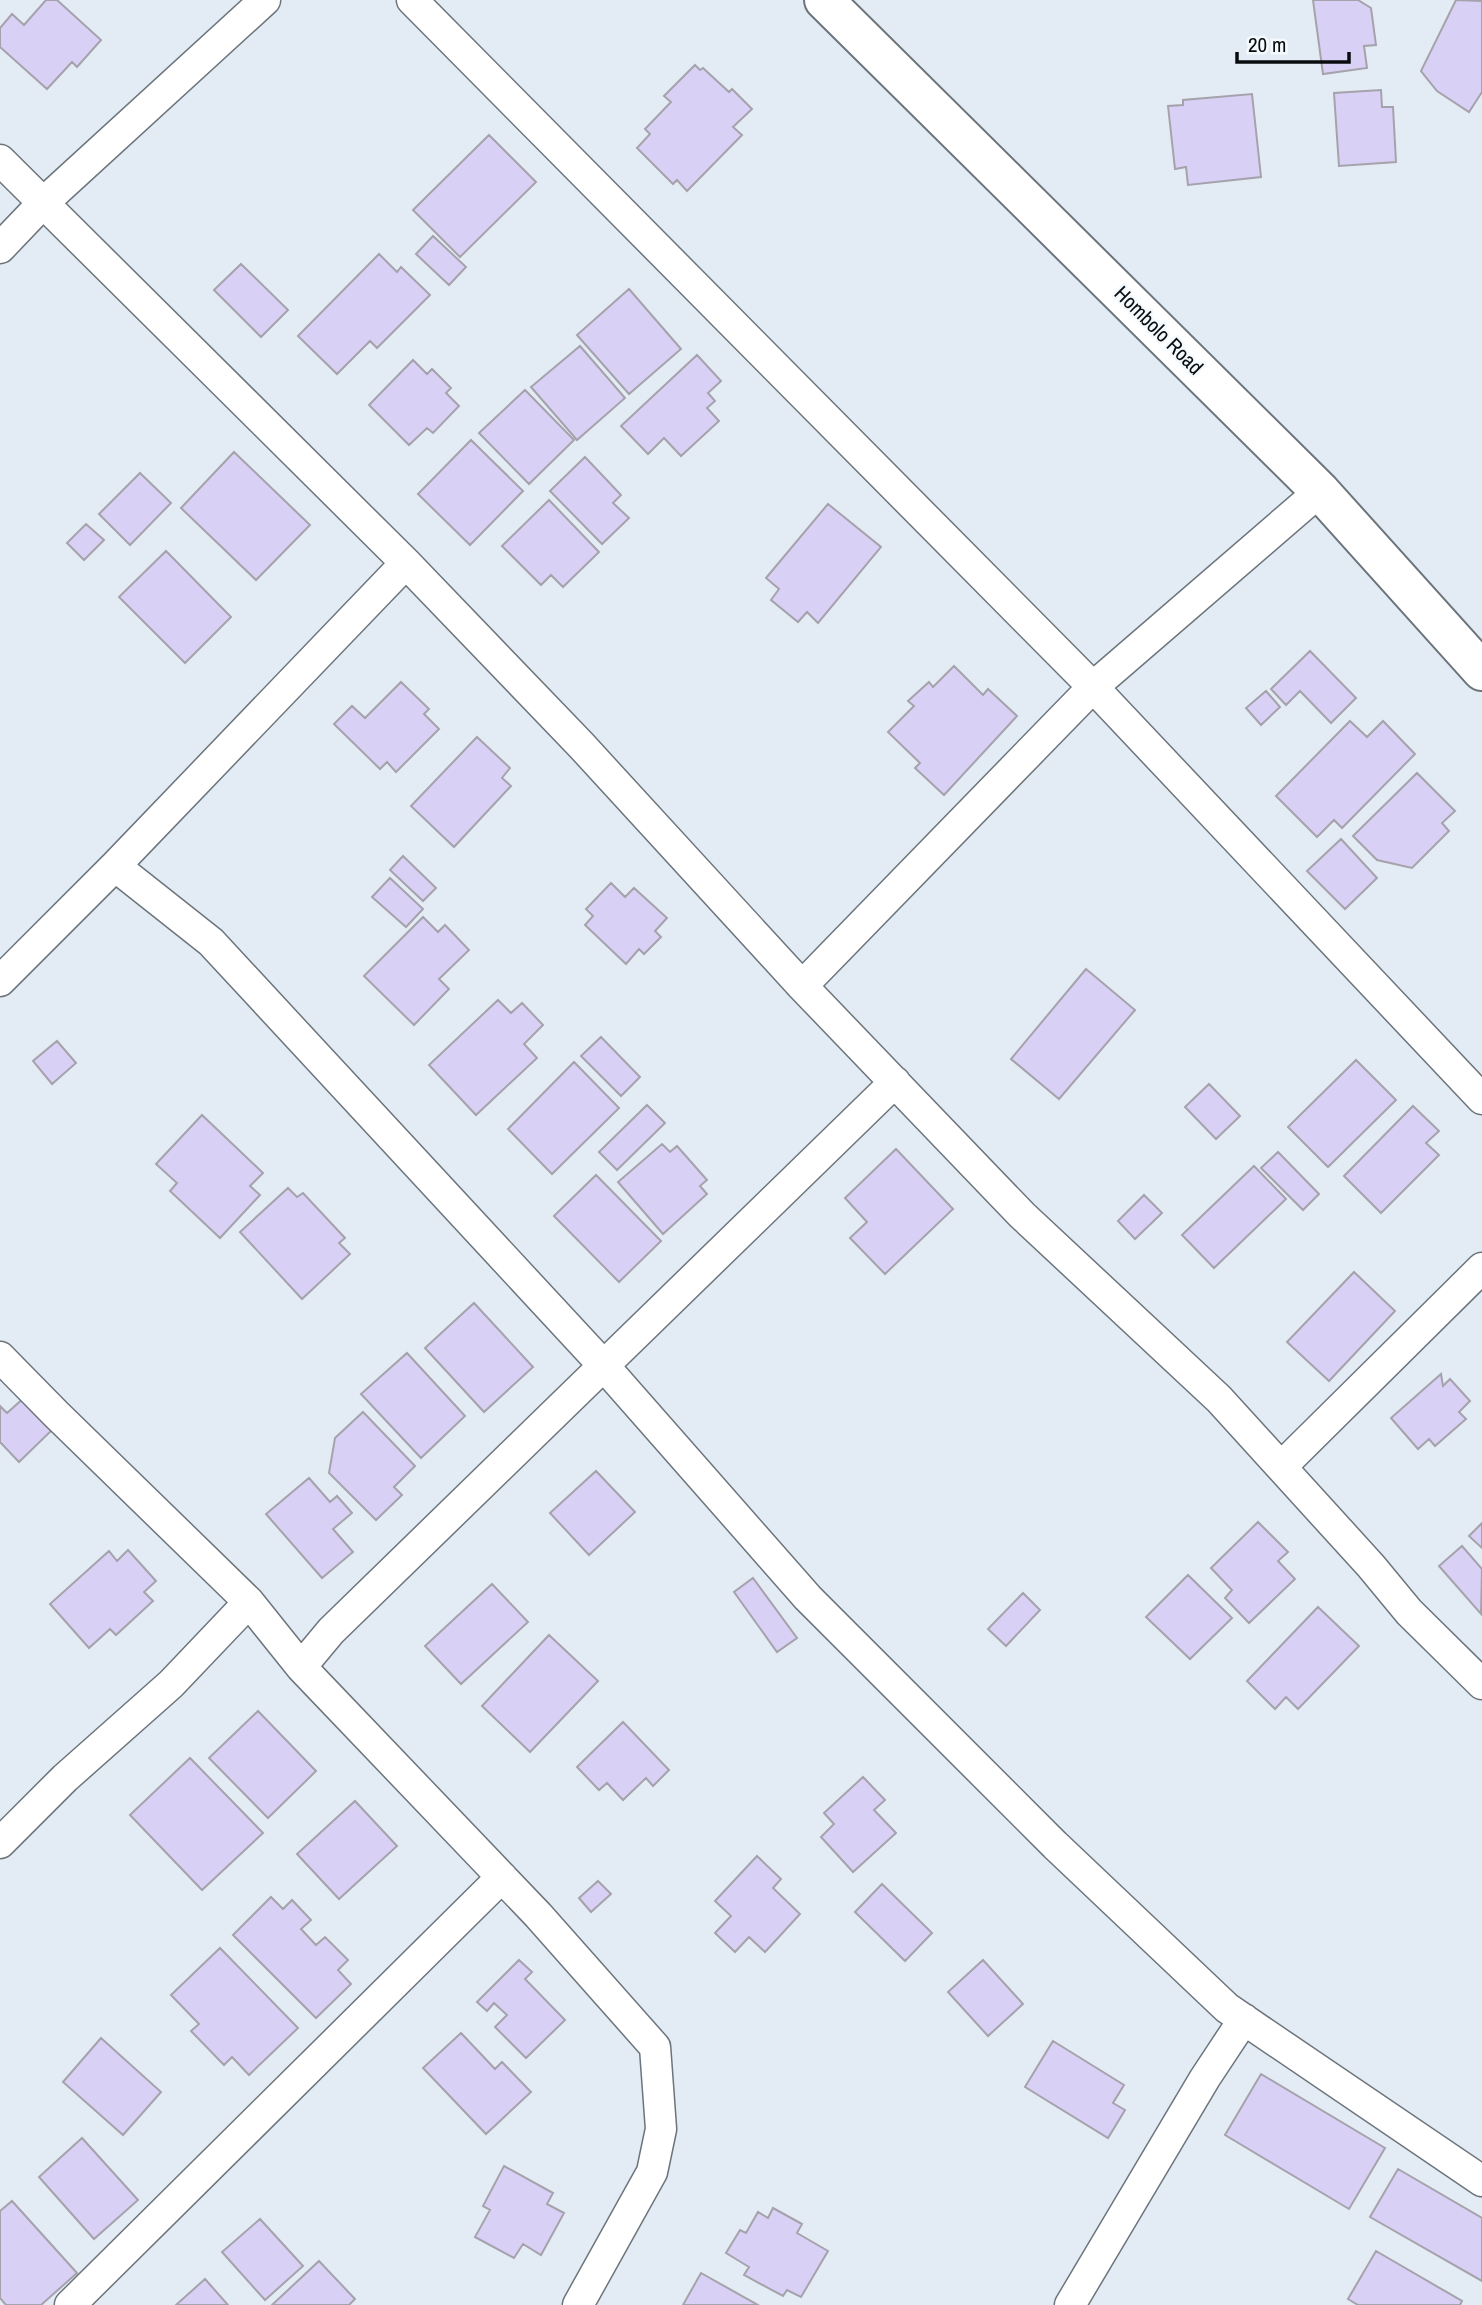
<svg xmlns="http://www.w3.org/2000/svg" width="1482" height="2305" viewBox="0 0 1482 2305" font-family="'Archivo Narrow',sans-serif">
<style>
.building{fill:#d9d1f5;stroke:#a5a2ac;stroke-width:2}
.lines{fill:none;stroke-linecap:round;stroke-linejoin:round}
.street-casing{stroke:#6d757c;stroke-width:33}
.secondary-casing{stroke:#6d757c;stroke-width:42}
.street{stroke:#fff;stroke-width:30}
.secondary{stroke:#fff;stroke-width:38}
.labels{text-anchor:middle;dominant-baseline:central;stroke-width:5;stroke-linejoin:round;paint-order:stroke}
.street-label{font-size:21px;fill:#090c0e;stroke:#f3f9fd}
</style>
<rect width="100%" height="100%" fill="#e3ecf4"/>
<path class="building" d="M 46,0 L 57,0 L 101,40 L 77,67 L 72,62 L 47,89 L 0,47 L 0,28 L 12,14 L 24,25 Z
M 1313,0 L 1358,0 L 1371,8 L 1376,45 L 1364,46 L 1367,68 L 1323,74 Z
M 1456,0 L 1482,1 L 1482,92 L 1469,112 L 1437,91 L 1421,71 Z
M 695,65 L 700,70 L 703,68 L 729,92 L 732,89 L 752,109 L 733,127 L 742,135 L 687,191 L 677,180 L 673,184 L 637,148 L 650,134 L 645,129 L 671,102 L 664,96 Z
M 1381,90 L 1382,107 L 1393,107 L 1396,162 L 1339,166 L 1334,93 Z
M 1252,94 L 1261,177 L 1188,185 L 1186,167 L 1175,169 L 1168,106 L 1183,105 L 1183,100 Z
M 489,135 L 536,182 L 460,257 L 413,210 Z
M 433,236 L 466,267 L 449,285 L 416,254 Z
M 379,254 L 397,272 L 401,267 L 430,295 L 377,348 L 370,341 L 337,374 L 298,336 Z
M 241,264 L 288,310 L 261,337 L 214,290 Z
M 629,289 L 681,349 L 629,394 L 577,335 Z
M 580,346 L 625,398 L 577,440 L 531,387 Z
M 697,355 L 721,381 L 708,393 L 715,401 L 707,408 L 719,421 L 681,456 L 664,438 L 648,454 L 621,426 Z
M 413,360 L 427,374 L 432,369 L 451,388 L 446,393 L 459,406 L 433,433 L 427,428 L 409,445 L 369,405 Z
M 525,390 L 574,440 L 529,484 L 479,433 Z
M 471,440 L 523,491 L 470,545 L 418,494 Z
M 234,452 L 310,525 L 256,580 L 181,508 Z
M 585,457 L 621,495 L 613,503 L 629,518 L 602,544 L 550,491 Z
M 140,473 L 171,503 L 130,545 L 99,514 Z
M 549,500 L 599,552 L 563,587 L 551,575 L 541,585 L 502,546 Z
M 828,504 L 881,547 L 818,623 L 807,612 L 798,622 L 771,600 L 779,589 L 766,578 Z
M 86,524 L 104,540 L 84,560 L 67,543 Z
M 166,551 L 231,617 L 185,663 L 119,597 Z
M 1310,651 L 1356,698 L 1331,723 L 1300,691 L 1286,705 L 1271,689 Z
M 954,666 L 983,695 L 988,689 L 1017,716 L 944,795 L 915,768 L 920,763 L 888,732 L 914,706 L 908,701 L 929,682 L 933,687 Z
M 401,682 L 429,709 L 424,714 L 439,729 L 396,772 L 387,762 L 380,769 L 334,724 L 352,706 L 365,718 Z
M 1266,691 L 1280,707 L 1261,725 L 1246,708 Z
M 1350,721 L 1367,737 L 1383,721 L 1415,754 L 1342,828 L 1334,820 L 1317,837 L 1276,796 Z
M 477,737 L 510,768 L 502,778 L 511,786 L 454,847 L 411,806 Z
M 1417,773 L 1455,811 L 1442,823 L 1449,831 L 1412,868 L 1377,860 L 1353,836 Z
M 1341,839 L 1377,878 L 1345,909 L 1307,871 Z
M 403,856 L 436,888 L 423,901 L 390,870 Z
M 390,878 L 423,909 L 406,927 L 372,897 Z
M 611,883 L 625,897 L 634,888 L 667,918 L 655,931 L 661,937 L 644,954 L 639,949 L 626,964 L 585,925 L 593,916 L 586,909 Z
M 423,917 L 438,932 L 445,925 L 469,950 L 439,979 L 449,989 L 414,1025 L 364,976 Z
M 1086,969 L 1135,1010 L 1059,1099 L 1011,1059 Z
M 498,1000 L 511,1013 L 522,1003 L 543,1025 L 524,1044 L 537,1058 L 476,1115 L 429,1065 Z
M 601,1037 L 640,1077 L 621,1096 L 581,1056 Z
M 57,1041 L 76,1063 L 52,1084 L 33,1061 Z
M 1356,1060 L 1396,1100 L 1328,1167 L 1288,1127 Z
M 574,1062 L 619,1108 L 552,1174 L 508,1129 Z
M 1209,1084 L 1240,1116 L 1216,1139 L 1185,1107 Z
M 647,1105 L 665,1123 L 617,1170 L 599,1152 Z
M 1413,1106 L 1439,1131 L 1426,1143 L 1439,1155 L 1381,1213 L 1344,1176 Z
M 202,1115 L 263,1173 L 250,1186 L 260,1195 L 220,1238 L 170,1191 L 177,1183 L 156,1164 Z
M 662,1144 L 670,1152 L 677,1146 L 707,1180 L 700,1186 L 707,1194 L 663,1234 L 618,1182 Z
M 896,1149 L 953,1209 L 885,1274 L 850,1238 L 867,1222 L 845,1198 Z
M 1278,1152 L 1319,1194 L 1303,1210 L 1261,1168 Z
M 1254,1166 L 1286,1199 L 1214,1268 L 1182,1235 Z
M 596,1175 L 661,1241 L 619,1282 L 554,1216 Z
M 288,1188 L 297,1197 L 303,1193 L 345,1238 L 339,1243 L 350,1254 L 302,1299 L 240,1232 Z
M 1144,1195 L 1162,1213 L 1135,1239 L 1118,1221 Z
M 1354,1272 L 1395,1311 L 1329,1381 L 1287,1342 Z
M 474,1303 L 533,1367 L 484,1412 L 425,1348 Z
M 407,1353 L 465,1416 L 421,1458 L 361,1394 Z
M 1441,1374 L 1443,1386 L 1450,1379 L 1470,1401 L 1459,1412 L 1466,1419 L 1435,1446 L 1429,1439 L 1418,1449 L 1391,1418 Z
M 26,1396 L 55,1427 L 19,1462 L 0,1442 L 0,1406 L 7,1413 Z
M 363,1412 L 415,1466 L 394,1487 L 402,1495 L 376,1520 L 329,1473 L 335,1438 Z
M 596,1471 L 635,1512 L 589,1555 L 550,1513 Z
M 309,1478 L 330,1502 L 337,1496 L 352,1513 L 333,1529 L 353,1552 L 322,1578 L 266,1514 Z
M 1258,1522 L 1288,1552 L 1278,1561 L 1295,1579 L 1249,1623 L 1225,1598 L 1232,1590 L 1211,1568 Z
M 1482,1523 L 1482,1548 L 1469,1536 Z
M 1462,1546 L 1482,1569 L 1481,1614 L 1439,1566 Z
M 128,1550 L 156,1581 L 144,1592 L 153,1601 L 116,1635 L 110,1629 L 89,1648 L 50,1604 L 109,1551 L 117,1561 Z
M 1188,1575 L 1232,1618 L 1190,1659 L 1146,1617 Z
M 753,1578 L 797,1638 L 777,1652 L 734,1592 Z
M 492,1584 L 528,1622 L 461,1684 L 425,1646 Z
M 1023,1593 L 1040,1610 L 1006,1646 L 988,1629 Z
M 1318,1607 L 1359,1646 L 1298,1709 L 1286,1697 L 1275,1709 L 1247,1681 Z
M 549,1635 L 598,1681 L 530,1752 L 482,1706 Z
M 258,1711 L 316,1771 L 268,1818 L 209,1758 Z
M 623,1722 L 669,1770 L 653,1786 L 646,1778 L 623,1800 L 607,1783 L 599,1790 L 577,1767 Z
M 190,1758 L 263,1833 L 202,1890 L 130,1815 Z
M 863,1777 L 885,1800 L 874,1810 L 896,1833 L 853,1872 L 821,1837 L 834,1824 L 824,1813 Z
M 355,1801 L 397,1846 L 339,1899 L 297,1854 Z
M 757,1856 L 781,1879 L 773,1888 L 800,1914 L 765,1952 L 749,1937 L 735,1952 L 715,1933 L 731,1916 L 715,1901 Z
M 598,1881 L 611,1894 L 591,1912 L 579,1898 Z
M 882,1884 L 932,1933 L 905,1961 L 855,1912 Z
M 271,1897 L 283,1909 L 292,1900 L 311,1920 L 301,1929 L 316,1945 L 325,1937 L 348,1960 L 338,1970 L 351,1984 L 316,2018 L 233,1935 Z
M 220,1948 L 298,2028 L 249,2075 L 232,2057 L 224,2065 L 191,2031 L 199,2024 L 171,1995 Z
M 519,1960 L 532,1972 L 525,1979 L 565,2020 L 526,2058 L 495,2027 L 507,2015 L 494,2003 L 487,2011 L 477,2002 Z
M 983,1960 L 1023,2004 L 988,2036 L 948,1992 Z
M 461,2033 L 495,2069 L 502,2062 L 531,2092 L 486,2134 L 423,2068 Z
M 101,2038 L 161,2092 L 123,2135 L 63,2082 Z
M 1053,2041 L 1124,2085 L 1113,2103 L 1125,2110 L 1108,2138 L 1025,2087 Z
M 1261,2074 L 1385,2148 L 1349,2209 L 1225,2135 Z
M 82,2138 L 138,2200 L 94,2239 L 39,2177 Z
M 504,2166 L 553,2193 L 547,2204 L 564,2213 L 541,2255 L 523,2244 L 514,2258 L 475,2237 L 490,2210 L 483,2206 Z
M 1398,2169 L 1482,2218 L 1482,2281 L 1370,2217 Z
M 12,2201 L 77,2273 L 41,2305 L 6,2305 L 0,2298 L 0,2211 Z
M 773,2208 L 802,2224 L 797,2233 L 828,2251 L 801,2297 L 787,2290 L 783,2296 L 744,2275 L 749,2267 L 726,2253 L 740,2230 L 746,2233 L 758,2212 L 768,2218 Z
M 260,2219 L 303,2266 L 265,2300 L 222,2252 Z
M 1376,2251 L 1462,2301 L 1460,2305 L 1358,2305 L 1348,2299 Z
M 319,2261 L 355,2299 L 349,2305 L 272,2305 Z
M 701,2273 L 758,2305 L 683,2305 Z
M 205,2279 L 228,2305 L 176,2305 Z"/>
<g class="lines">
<g class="street-casing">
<path id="street" d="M 412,0 L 1093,687 L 1482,1099
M 0,160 L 406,563 L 581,745 L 802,986 L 1022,1215 L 1219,1399 L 1371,1566 L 1409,1612 L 1482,1684
M 0,248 L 42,204 L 265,0
M 115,866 L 211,942 L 604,1366 L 808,1598 L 1055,1845 L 1227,2008 L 1482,2181
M 0,981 L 115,866 L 406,563
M 802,986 L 1093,687 L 1320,491
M 0,1357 L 56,1414 L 249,1602 L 301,1667 L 538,1915 L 655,2047 L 661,2129 L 652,2172 L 578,2305
M 1281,1467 L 1482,1268
M 301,1667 L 331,1631 L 895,1082
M 0,1843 L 65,1778 L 171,1684 L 249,1602
M 70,2305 L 502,1877
M 1070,2305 L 1205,2078 L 1244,2019"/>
</g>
<g class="secondary-casing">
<path id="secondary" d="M 824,0 L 1320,491 L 1482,671"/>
</g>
<use href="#street" class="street"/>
<use href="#secondary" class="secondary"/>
</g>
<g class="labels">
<g class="street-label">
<text transform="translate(1159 330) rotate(45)">Hombolo Road</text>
</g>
</g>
<path d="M1237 52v10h112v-10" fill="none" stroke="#090c0e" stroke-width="3.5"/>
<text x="1248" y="52" font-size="21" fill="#090c0e" stroke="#f3f9fd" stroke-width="5" paint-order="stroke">20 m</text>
</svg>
